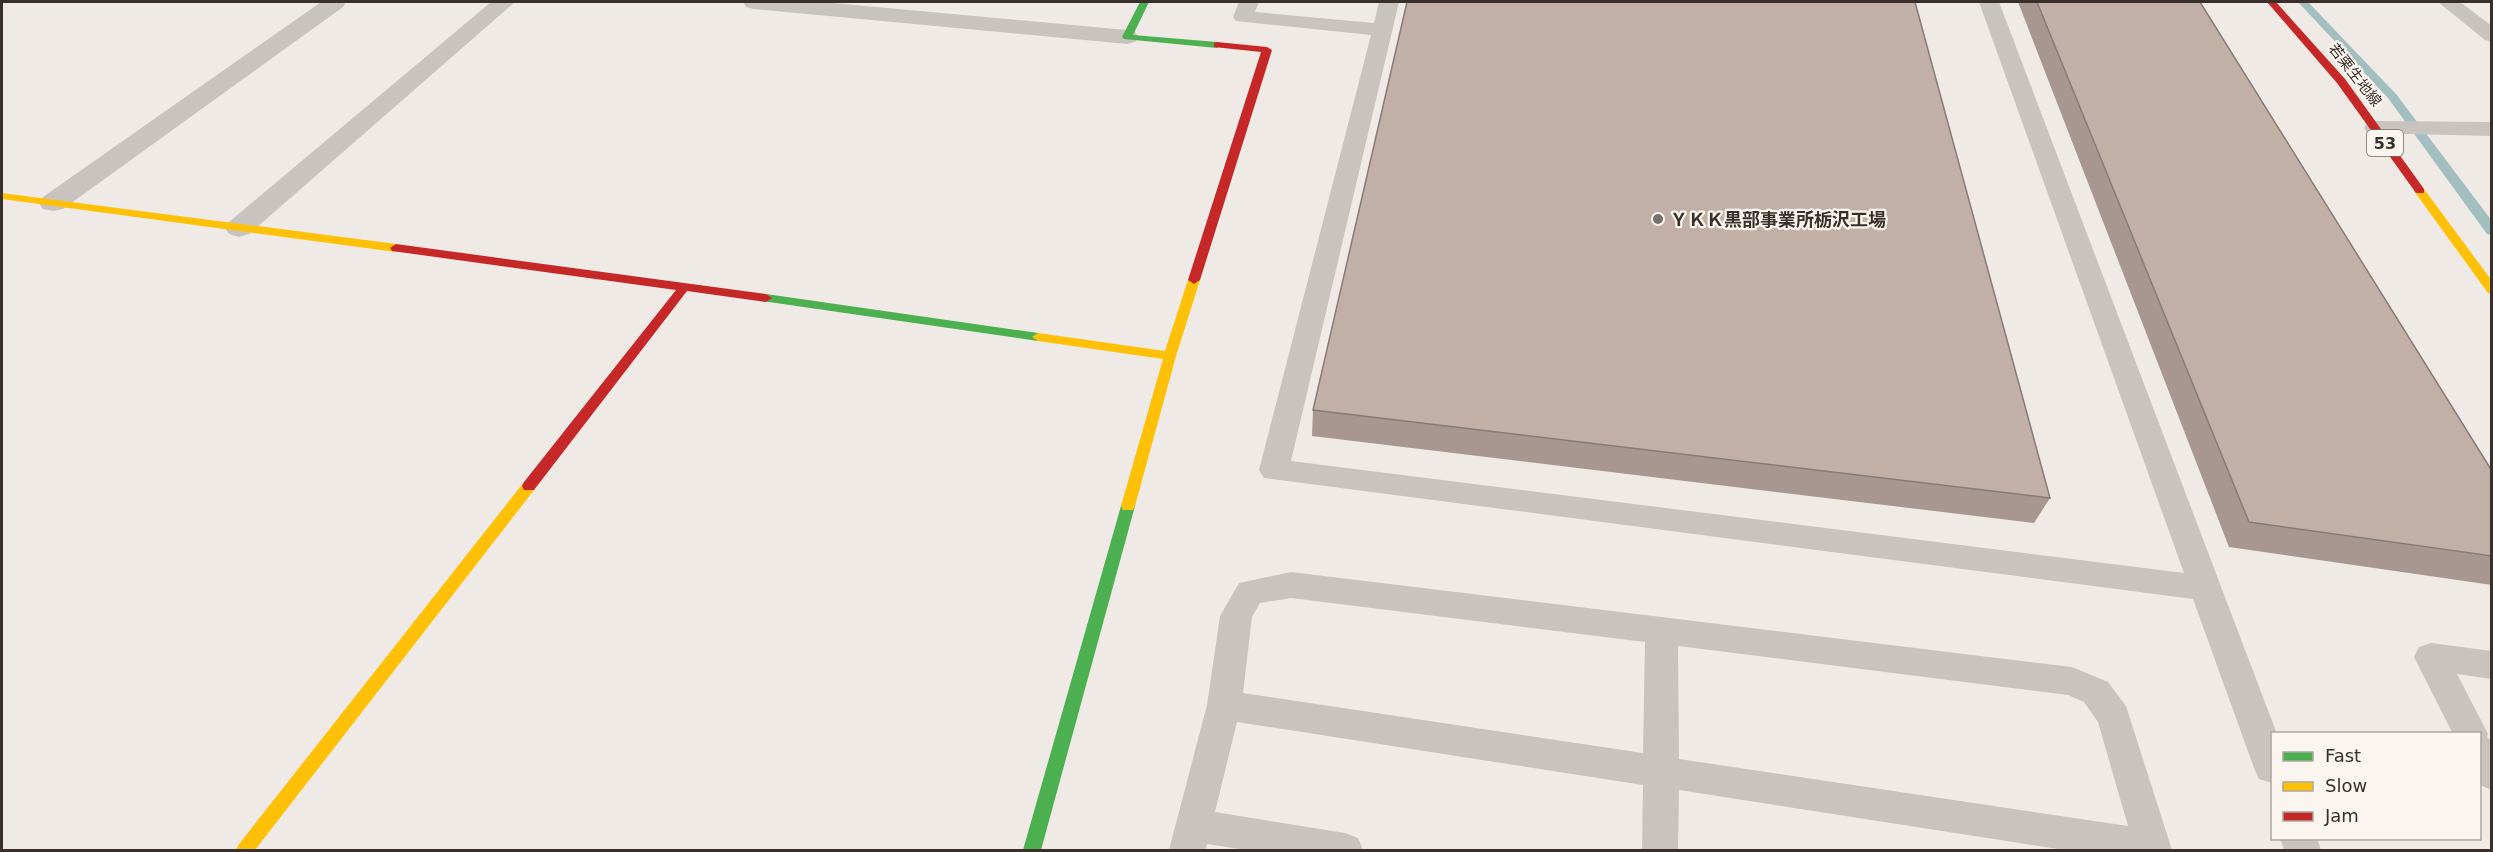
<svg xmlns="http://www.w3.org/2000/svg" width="2493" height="852" viewBox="0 0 2493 852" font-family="'DejaVu Sans','Noto Sans JP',sans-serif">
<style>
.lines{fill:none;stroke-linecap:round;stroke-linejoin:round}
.stream{fill:#a2bebf;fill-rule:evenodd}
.lane{fill:#c8c3be;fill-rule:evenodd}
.street{fill:#c8c3be;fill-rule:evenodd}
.fast{fill:#4caf50;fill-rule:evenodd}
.slow{fill:#ffc107;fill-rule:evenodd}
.jam{fill:#c62828;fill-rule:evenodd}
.wall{fill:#a79790}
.building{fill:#c2b0a7;stroke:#887b75;stroke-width:1.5}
.poi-dot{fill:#79716c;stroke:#faf5ee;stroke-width:2}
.labels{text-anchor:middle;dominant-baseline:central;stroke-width:4.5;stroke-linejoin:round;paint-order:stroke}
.far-street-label{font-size:15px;fill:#39302b;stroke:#faf5ee}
.shield{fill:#faf5ee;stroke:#736b66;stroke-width:1.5}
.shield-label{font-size:16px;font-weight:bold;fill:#39302b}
.poi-label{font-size:18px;font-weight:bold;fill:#39302b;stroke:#faf5ee;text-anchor:start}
</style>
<rect width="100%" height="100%" fill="#efeae5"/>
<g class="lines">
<path class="stream" d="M 2298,2 L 2308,2 L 2396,94 L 2492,221 L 2492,235 L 2487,234 L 2388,98 Z"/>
<path class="lane" d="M 1239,2 L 1259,2 L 1255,12 L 1374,23 L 1379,2 L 1399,2 L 1291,461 L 2184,573 L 1979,2 L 1999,2 L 2277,734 L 2272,734 L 2272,783 L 2259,779 L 2254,768 L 2193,599 L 1264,478 L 1259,470 L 1371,35 L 1236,21 L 1233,17 Z
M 2438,2 L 2460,2 L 2492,26 L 2492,42 L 2485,40 Z
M 2375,121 L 2492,122 L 2492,136 L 2367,133 L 2364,128 L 2367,123 Z
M 1291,572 L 2072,667 L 2108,682 L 2126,706 L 2172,850 L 2064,850 L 1679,790 L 1678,850 L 1642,850 L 1643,785 L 1237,722 L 1215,812 L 1345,833 L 1358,838 L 1363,850 L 1246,850 L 1207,844 L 1205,850 L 1169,850 L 1207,705 L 1220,616 L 1239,583 ZM 1291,598 L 1645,642 L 1643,753 L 1243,693 L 1252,617 L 1260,603 ZM 1678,646 L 2068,695 L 2084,702 L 2098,722 L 2128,826 L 1679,759 Z
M 2431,643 L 2492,651 L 2492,679 L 2457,674 L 2488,734 L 2487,738 L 2492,740 L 2492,790 L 2480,785 L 2480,734 L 2453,734 L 2414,657 L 2419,647 Z
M 2280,838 L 2317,838 L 2321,850 L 2284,850 Z"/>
<path class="street" d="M 321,2 L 346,2 L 343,7 L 63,209 L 53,211 L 43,209 L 39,203 L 43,197 Z
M 491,2 L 515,2 L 249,234 L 239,237 L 229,234 L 225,228 L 229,222 Z
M 743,2 L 822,2 L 1127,30 L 1135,32 L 1139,37 L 1135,42 L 1127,44 L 754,9 L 746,7 Z"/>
<path class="fast" d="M 1140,2 L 1149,2 L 1133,35 L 1217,42 L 1222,45 L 1217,48 L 1124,39 L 1122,37 Z
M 766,294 L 1038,333 L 1044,337 L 1038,341 L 762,301 L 760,298 Z
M 1128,501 L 1133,502 L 1135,506 L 1041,850 L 1023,850 L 1121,506 L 1123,502 Z"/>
<path class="slow" d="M 2420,188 L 2424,189 L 2492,281 L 2492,294 L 2488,293 L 2414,191 Z
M 2,193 L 396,244 L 402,248 L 396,252 L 2,199 Z
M 1194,276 L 1200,280 L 1176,356 L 1135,506 L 1133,510 L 1123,510 L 1121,506 L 1163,359 L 1038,341 L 1032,337 L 1038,333 L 1165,351 L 1188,280 Z
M 529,481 L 534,482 L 536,486 L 534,490 L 255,850 L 236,850 L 239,844 L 524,482 Z"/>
<path class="jam" d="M 2267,2 L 2276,2 L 2345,79 L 2424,189 L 2424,193 L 2416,193 L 2337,83 Z
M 1217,42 L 1267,47 L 1272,50 L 1200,280 L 1194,284 L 1188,280 L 1261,52 L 1214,47 L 1214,43 Z
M 396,244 L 766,294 L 772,298 L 766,302 L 687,291 L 534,490 L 524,490 L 522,486 L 524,482 L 676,290 L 392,251 L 390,248 Z"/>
</g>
<path class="wall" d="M 2018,2 L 2200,2 L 2492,471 L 2492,585 L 2229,547 Z
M 1313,410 L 2050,498 L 2034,523 L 1312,436 Z"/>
<path class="building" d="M 1407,2 L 1915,2 L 2050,498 L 1313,410 Z
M 2037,2 L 2200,2 L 2492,471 L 2492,556 L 2249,522 Z"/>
<circle class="poi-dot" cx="1658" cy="219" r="6"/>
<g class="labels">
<g class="far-street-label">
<text transform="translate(2355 75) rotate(52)">若栗生地線</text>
</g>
<rect class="shield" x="2367" y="130" width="36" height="26" rx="4.5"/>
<g class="shield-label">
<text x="2385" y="143">53</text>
</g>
<g class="poi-label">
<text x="1670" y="219">ＹＫＫ黒部事業所栃沢工場</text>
</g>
</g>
<rect width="2493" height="852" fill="none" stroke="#39302b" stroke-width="6"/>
<rect x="2271" y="732" width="210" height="108" fill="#faf5ee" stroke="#ada6a0" stroke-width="1.5"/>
<rect x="2283" y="752" width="30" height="9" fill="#4caf50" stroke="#ada6a0" stroke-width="1.5"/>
<text x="2325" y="762" font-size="18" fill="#39302b">Fast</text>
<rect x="2283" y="782" width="30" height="9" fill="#ffc107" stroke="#ada6a0" stroke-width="1.5"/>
<text x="2325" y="792" font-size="18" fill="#39302b">Slow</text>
<rect x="2283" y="812" width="30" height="9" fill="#c62828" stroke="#ada6a0" stroke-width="1.5"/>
<text x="2325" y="822" font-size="18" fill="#39302b">Jam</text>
</svg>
